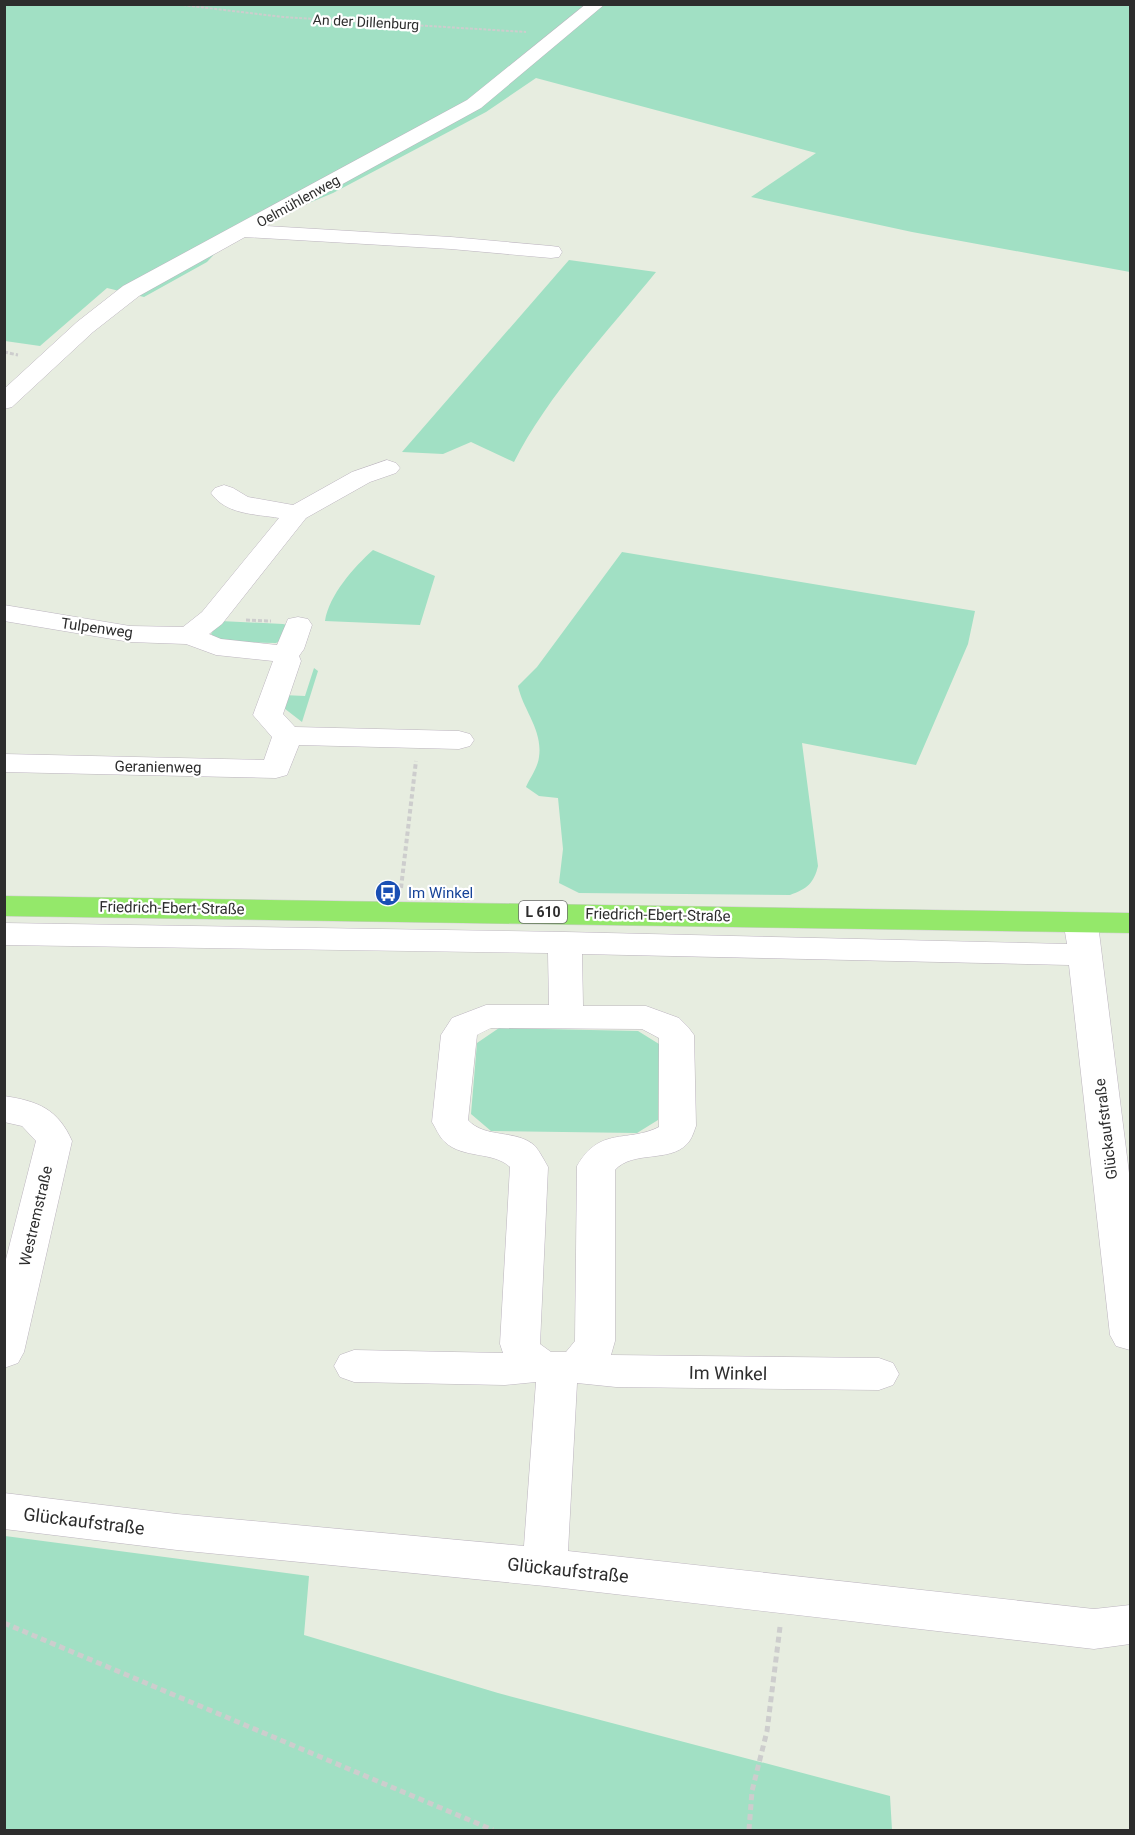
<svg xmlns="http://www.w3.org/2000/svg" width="1135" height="1835" viewBox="0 0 1135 1835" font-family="Roboto,sans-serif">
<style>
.green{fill:#a1e0c4}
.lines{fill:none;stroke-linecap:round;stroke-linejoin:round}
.minor-casing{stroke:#bcb4bf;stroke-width:1}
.major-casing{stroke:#cdcdcd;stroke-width:1}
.path-far3{stroke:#cdcdcd;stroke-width:2;stroke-dasharray:3 1.5;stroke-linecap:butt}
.path-far2{stroke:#cdcdcd;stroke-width:3;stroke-dasharray:4 2;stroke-linecap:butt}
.path-far1{stroke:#cdcdcd;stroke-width:4;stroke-dasharray:4.5 3;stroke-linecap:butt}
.path{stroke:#cdcdcd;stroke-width:5;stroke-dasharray:6 4;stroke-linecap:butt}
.minor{fill:#fff;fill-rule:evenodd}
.major{fill:#94e86a;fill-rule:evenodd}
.labels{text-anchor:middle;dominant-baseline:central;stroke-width:4.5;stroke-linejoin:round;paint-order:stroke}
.far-street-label{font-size:14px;fill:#2d2d2d;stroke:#fff}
.shield{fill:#fff;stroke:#6c6c6c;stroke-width:1.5}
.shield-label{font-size:14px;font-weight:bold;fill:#2d2d2d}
.street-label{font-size:15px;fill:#2d2d2d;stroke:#fff}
.transit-label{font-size:15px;fill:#164399;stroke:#fff;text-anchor:start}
.near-street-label{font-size:18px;fill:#2d2d2d;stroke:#fff}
</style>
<rect width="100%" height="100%" fill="#e7ede0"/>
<path class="green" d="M 5,5 L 1130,5 L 1130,272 L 912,232 L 751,197 L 816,153 L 536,78 L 486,112 L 437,138 L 333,193 L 297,208 L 223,245 L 207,262 L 144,297 L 107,288 L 40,346 L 5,341 Z
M 569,260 L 656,272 C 609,330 547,396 514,462 L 471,442 L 443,454 L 402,452 Z
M 373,550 L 435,576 L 420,625 L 325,621 C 329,595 354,567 373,550 Z
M 622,552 L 975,611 L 968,644 L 916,765 L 802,743 L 818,866 C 814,883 807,889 790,895 L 579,893 L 559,883 L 563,849 L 558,798 L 539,796 L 526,787 C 530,778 538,767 539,757 C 543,730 523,710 518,686 L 537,667 Z
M 220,621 L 283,624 L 287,625 L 280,641 L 276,643 L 220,642 L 211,634 Z
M 314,668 L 318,671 L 302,722 L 280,705 L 283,695 L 305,696 Z
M 499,1028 L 638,1031 L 659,1044 L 658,1120 L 637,1133 L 491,1131 L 471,1114 L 477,1043 Z
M 5,1536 L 309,1576 L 304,1635 L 498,1693 L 890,1796 L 892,1830 L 5,1830 Z"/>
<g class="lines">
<g class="minor-casing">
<path id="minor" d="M 586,4 L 605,4 L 481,108 L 266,226 L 451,237 L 551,246 L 559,247 L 562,252 L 559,257 L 551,258 L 451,249 L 245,237 L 139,296 L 93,332 L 12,407 L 4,409 L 4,389 L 77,322 L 123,286 L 467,100 Z
M 387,460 L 396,463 L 400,468 L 396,473 L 370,482 L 306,518 L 222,624 L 209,634 L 221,639 L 277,645 L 288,619 L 298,617 L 308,619 L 312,625 L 304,649 L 299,656 L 301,661 L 283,714 L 295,727 L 459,731 L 470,734 L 474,740 L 470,746 L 459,749 L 299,745 L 287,775 L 276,778 L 4,772 L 4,754 L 264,760 L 272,737 L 253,715 L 273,661 L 216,655 L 186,644 L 130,642 L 4,621 L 4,605 L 130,626 L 183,627 L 202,612 L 279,518 C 256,514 226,515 211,493 L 215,488 L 224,485 L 233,488 L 248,497 L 293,505 L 352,472 Z
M 1082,921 L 1094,925 L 1099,932 L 1130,1181 L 1130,1350 L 1116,1346 L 1110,1335 L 1069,965 L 582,954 L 583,1006 L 646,1006 L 679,1018 L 688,1027 L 694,1035 L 696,1126 C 694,1131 692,1139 687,1144 C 669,1163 633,1150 615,1170 L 615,1341 L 611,1355 L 879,1358 L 893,1363 L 899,1374 L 893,1385 L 879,1390 L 616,1387 L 577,1383 L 568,1551 L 1094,1609 L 1130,1605 L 1130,1644 L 1094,1649 L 545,1586 L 177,1550 L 4,1529 L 4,1493 L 177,1514 L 524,1546 L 536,1382 L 505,1385 L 354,1382 L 340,1377 L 334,1366 L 340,1355 L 354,1350 L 503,1353 L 500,1344 L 510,1167 C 493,1151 463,1159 445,1142 C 439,1137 436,1128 432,1122 L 441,1035 L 452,1018 L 486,1005 L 549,1005 L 548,953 L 4,945 L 4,923 L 565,932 L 1067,944 L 1065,932 L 1070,925 ZM 491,1028 L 642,1029 L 659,1038 L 659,1127 C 627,1143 600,1126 577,1166 L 575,1341 L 566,1352 L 551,1352 L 540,1344 L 548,1167 C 544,1160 540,1152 535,1146 C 517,1129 485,1139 468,1120 L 477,1035 Z
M 4,1096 C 38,1101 58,1109 72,1141 L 24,1352 L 18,1363 L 4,1368 L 4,1267 L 36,1141 L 22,1126 L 4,1122 Z"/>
</g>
<g class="major-casing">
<path id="major" d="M 4,896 L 1130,913 L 1130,933 L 4,916 Z"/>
</g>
<path class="path-far3" d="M 174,4 L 283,17 L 526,32"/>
<path class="path-far2" d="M 4,352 L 18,355
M 246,620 L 271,621"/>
<path class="path-far1" d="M 401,888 L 416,761"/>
<path class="path" d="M 4,1623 L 493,1830
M 749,1830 L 752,1791 L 767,1731 L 780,1627"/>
<use href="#minor" class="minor"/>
<use href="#major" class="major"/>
</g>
<defs>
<g id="bus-disc" transform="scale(1.35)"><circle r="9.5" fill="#1a4fb4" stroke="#fff"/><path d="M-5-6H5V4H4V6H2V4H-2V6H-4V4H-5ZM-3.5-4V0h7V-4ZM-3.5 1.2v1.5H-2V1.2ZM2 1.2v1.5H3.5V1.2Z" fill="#fff"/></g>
</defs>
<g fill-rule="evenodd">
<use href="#bus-disc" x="388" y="893"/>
</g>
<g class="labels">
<g class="far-street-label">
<text transform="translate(366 22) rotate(3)">An der Dillenburg</text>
<text transform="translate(298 201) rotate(-29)">Oelmühlenweg</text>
</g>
<rect class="shield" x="519" y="901" width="48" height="22" rx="4.5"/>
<g class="shield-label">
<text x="543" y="912">L 610</text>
</g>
<g class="street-label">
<text transform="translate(97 628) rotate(8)">Tulpenweg</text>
<text transform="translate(158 767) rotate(1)">Geranienweg</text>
<text transform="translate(172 908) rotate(1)">Friedrich-Ebert-Straße</text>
<text transform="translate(658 915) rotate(1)">Friedrich-Ebert-Straße</text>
<text transform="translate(1106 1129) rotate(-97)">Glückaufstraße</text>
<text transform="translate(36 1216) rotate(-77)">Westremstraße</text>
</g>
<g class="transit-label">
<text x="408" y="893">Im Winkel</text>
</g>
<g class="near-street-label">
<text transform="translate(728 1373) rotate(1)">Im Winkel</text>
<text transform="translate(84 1521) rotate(7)">Glückaufstraße</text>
<text transform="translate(568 1570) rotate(6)">Glückaufstraße</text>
</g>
</g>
<rect width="1135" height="1835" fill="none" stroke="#2d2d2d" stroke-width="12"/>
</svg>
